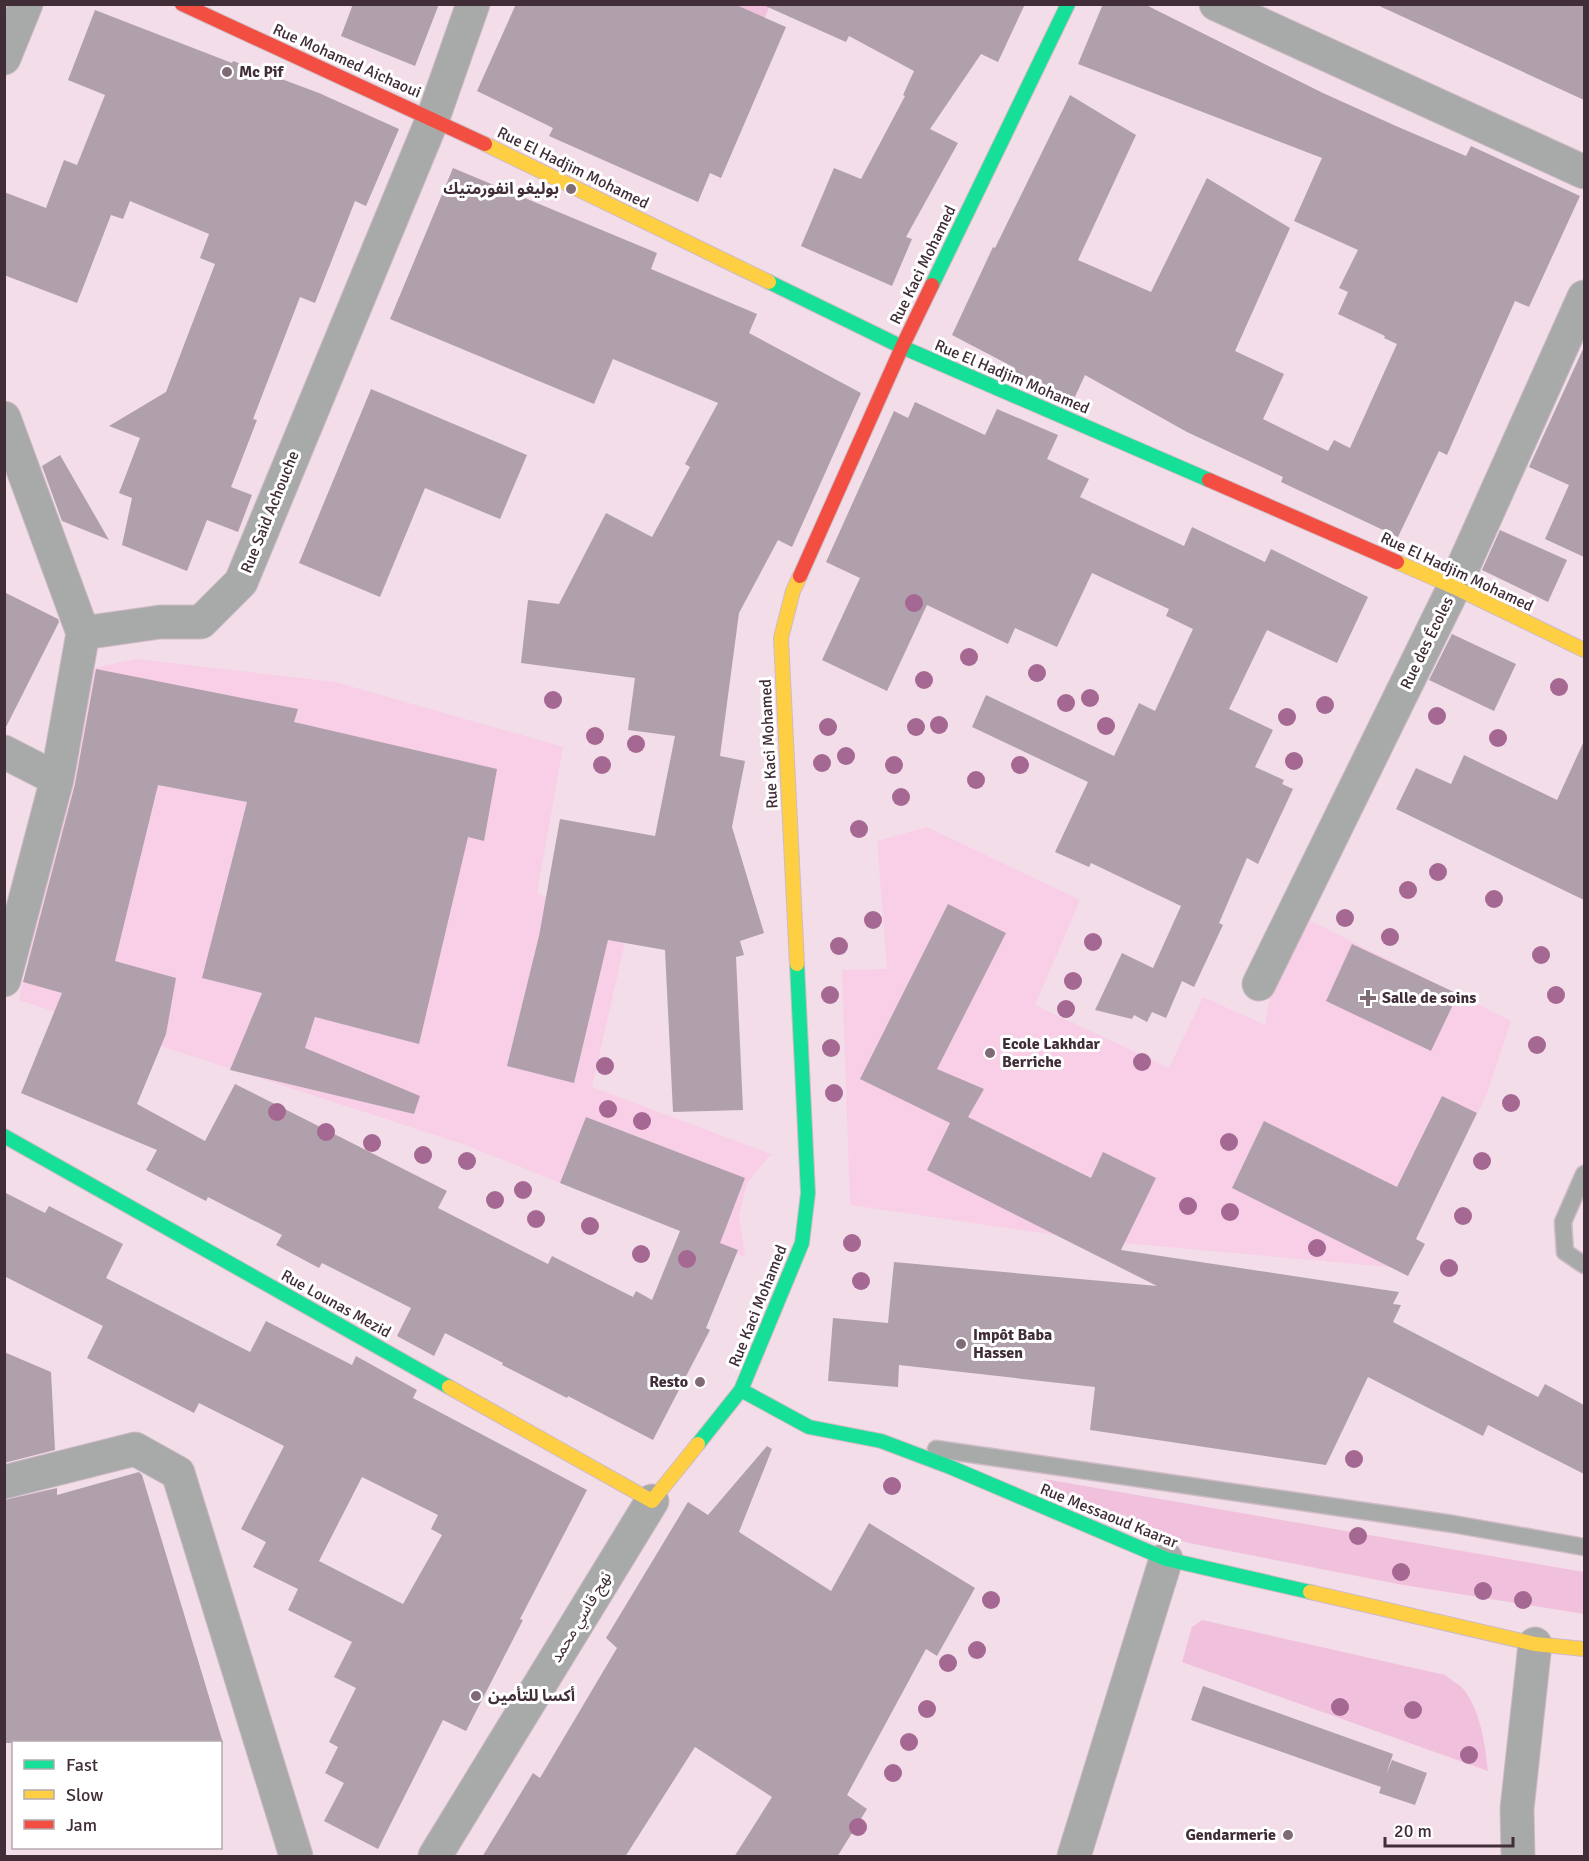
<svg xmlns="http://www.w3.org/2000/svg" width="1589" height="1861" viewBox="0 0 1589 1861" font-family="Signika,'Noto Sans Arabic',sans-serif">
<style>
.built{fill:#f8cfe6}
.green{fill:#f1c0dc}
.building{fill:#b0a0ac;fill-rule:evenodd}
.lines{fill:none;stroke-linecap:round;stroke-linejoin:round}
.lane-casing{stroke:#cebbc6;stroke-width:19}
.street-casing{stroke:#cebbc6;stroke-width:35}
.fast-casing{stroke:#cebbc6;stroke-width:16}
.slow-casing{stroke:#cebbc6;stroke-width:16}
.jam-casing{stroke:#cebbc6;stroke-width:16}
.lane{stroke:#a8aaa9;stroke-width:16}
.street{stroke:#a8aaa9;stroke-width:33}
.fast{stroke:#16e098;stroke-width:14}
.slow{stroke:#ffcf43;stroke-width:14}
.jam{stroke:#f24e42;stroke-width:14}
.tree{fill:#a56892}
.poi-dot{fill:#7f6b76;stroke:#fff;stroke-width:2}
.labels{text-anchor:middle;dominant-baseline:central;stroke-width:6;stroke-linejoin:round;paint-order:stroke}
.street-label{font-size:16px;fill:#402d38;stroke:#fff}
.poi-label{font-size:16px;font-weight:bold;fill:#402d38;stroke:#fff;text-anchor:start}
</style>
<rect width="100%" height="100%" fill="#f3dde9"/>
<path class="built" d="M 136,659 L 335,682 L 563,747 L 537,893 L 627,933 L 592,1087 L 771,1154 L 747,1183 L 739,1216 L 745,1257 L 466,1145 L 19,1000 L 94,668 Z
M 927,827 L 1080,900 L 1035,1005 L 1169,1068 L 1203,997 L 1265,1025 L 1271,988 L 1305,918 L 1511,1021 L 1486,1096 L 1400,1268 L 1090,1240 L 850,1205 L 842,970 L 887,969 L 877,841 Z"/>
<path class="green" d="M 693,5 L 770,5 L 758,34 Z
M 1044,1479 L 1584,1572 L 1584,1614 L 1398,1584 L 1189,1543 L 1071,1508 L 1044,1491 Z
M 1202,1620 L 1445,1675 C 1451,1680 1459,1684 1464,1690 C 1481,1712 1485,1745 1488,1771 L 1182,1662 L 1192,1627 Z"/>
<path class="building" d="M 353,4 L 439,4 L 415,66 L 341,36 Z
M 516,4 L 734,4 L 786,27 L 721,178 L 710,173 L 698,202 L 549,136 L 553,128 L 477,91 Z
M 761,4 L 1025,4 L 998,62 L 981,54 L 930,129 L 958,143 L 906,237 L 912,239 L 892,286 L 801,246 L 834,168 L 861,179 L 905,96 L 903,95 L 914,71 L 849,36 L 846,42 Z
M 1103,4 L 1144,4 L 1323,93 L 1396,126 L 1466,156 L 1471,146 L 1580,196 L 1529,307 L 1515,301 L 1447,455 L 1439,451 L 1398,537 L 1281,482 L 1283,477 L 1187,432 L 1085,375 L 1073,401 L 1012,374 L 1015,368 L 952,335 L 993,247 L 995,248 L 1070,95 L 1136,135 L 1078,260 L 1151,292 L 1207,178 L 1290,228 L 1235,351 L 1284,374 L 1263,419 L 1328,451 L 1334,440 L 1350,448 L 1397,344 L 1384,338 L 1385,336 L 1338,314 L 1348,292 L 1339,288 L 1358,250 L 1294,221 L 1322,158 L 1078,64 Z
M 1375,4 L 1584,4 L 1584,100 Z
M 95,10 L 232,63 L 233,61 L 319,93 L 399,129 L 366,206 L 355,201 L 315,303 L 300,297 L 253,419 L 257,420 L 231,487 L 252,495 L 238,532 L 207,520 L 187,571 L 122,545 L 132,498 L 119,493 L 140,438 L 109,426 L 166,392 L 215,264 L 200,258 L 209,234 L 130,201 L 123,219 L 111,215 L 77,303 L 4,275 L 4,192 L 46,208 L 64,160 L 77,165 L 105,95 L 68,80 Z
M 453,168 L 657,253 L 651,269 L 757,314 L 749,333 L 861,393 L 792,547 L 778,540 L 739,613 L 720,756 L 745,761 L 732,827 L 764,933 L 740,941 L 744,955 L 736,957 L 743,1110 L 673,1112 L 665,950 L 608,940 L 574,1083 L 507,1066 L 539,936 L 560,819 L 655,836 L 675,736 L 628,730 L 635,678 L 521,663 L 528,600 L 559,604 L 606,513 L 652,537 L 690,467 L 685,464 L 718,403 L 613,359 L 594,404 L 390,319 Z
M 1584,347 L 1584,557 L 1545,539 L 1569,485 L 1529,467 Z
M 371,389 L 527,455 L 500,519 L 425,488 L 380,597 L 299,563 Z
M 915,402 L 985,435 L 997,409 L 1058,435 L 1047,459 L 1089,479 L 1080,497 L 1184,546 L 1192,527 L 1265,562 L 1271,549 L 1368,597 L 1337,663 L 1267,630 L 1229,709 L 1273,730 L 1255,767 L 1284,780 L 1282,784 L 1293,789 L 1258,864 L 1247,858 L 1219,923 L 1223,925 L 1194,987 L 1182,981 L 1166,1018 L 1152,1012 L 1147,1022 L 1134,1015 L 1132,1019 L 1095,1010 L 1122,953 L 1153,968 L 1181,906 L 1091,863 L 1089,867 L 1055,852 L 1088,782 L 972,727 L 986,695 L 1114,756 L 1139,703 L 1155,711 L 1193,629 L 1166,616 L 1169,609 L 1092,573 L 1057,647 L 1015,628 L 1008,644 L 927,605 L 887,691 L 822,660 L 860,578 L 826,562 L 894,411 L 908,418 Z
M 60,455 L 109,540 L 62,521 L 42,466 Z
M 1500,530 L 1567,560 L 1548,602 L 1482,570 Z
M 4,592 L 58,619 L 59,622 L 4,731 Z
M 1452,634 L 1516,664 L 1494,711 L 1429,680 Z
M 96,669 L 298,709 L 294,722 L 497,769 L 484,841 L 468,837 L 419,1044 L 315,1017 L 305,1048 L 420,1096 L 414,1114 L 230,1070 L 262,993 L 202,978 L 247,802 L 158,785 L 115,961 L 176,978 L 166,1034 L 137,1104 L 205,1141 L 235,1084 L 447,1191 L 438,1208 L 548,1264 L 552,1256 L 633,1297 L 636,1291 L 652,1300 L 680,1231 L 560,1183 L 586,1117 L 745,1178 L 720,1243 L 738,1250 L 706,1328 L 710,1330 L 653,1440 L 568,1396 L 567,1398 L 502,1365 L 503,1363 L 445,1333 L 434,1356 L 397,1336 L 411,1308 L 322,1263 L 319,1268 L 276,1245 L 282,1235 L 208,1197 L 206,1201 L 146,1170 L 157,1150 L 21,1093 L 62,993 L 23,982 L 75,784 Z
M 1584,741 L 1584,900 L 1396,809 L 1416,768 L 1451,784 L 1464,755 L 1557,800 Z
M 948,904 L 1006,933 L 937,1069 L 984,1089 L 968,1117 L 1091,1178 L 1103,1152 L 1156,1178 L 1121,1250 L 1399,1292 L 1393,1304 L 1401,1305 L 1393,1322 L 1538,1397 L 1545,1384 L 1584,1405 L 1584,1474 L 1488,1425 L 1483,1436 L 1368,1377 L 1326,1465 L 1090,1430 L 1095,1387 L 899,1365 L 898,1387 L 828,1381 L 833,1318 L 888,1323 L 894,1262 L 1157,1286 L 927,1170 L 950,1123 L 860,1079 Z
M 1352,944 L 1458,994 L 1431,1051 L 1326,1001 Z
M 1442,1096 L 1477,1113 L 1416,1239 L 1425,1244 L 1408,1276 L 1232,1188 L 1264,1121 L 1397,1187 Z
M 4,1192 L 45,1213 L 49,1206 L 123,1244 L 106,1278 L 250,1352 L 266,1321 L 352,1365 L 356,1356 L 417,1390 L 413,1398 L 587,1490 L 520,1619 L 523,1620 L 466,1731 L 443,1720 L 378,1849 L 324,1821 L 344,1783 L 325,1773 L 338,1747 L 329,1742 L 356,1688 L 334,1677 L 352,1642 L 288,1610 L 298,1589 L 253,1567 L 266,1542 L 241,1529 L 284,1446 L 199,1403 L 194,1413 L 87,1358 L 103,1326 L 4,1276 ZM 362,1477 L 438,1515 L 431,1529 L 442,1535 L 403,1604 L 319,1561 Z
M 4,1352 L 51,1372 L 55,1450 L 4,1463 Z
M 767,1446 L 772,1449 L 739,1532 L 831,1591 L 869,1523 L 975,1588 L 937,1656 L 926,1649 L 847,1795 L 867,1809 L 837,1857 L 734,1857 L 772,1797 L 695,1747 L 625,1857 L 482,1857 L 533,1773 L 540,1778 L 617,1648 L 606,1638 L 688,1502 L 708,1515 Z
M 139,1472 L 142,1475 L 223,1743 L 4,1743 L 4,1500 L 57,1488 L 57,1495 Z
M 1203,1686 L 1393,1754 L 1386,1775 L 1392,1760 L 1427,1773 L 1415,1805 L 1379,1793 L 1381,1787 L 1191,1720 Z"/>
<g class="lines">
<g class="lane-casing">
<path id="lane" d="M 1584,1174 L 1563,1222 L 1565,1252 L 1584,1265
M 936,1449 L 1453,1524 L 1584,1547"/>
</g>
<g class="street-casing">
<path id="street" d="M 1216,4 L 1584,172
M 4,58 L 26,4
M 4,418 L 83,633
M 4,752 L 57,779
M 4,980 L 57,779 L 83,633 L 160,622 L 201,622 L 241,582 L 433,118 L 473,4
M 1259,984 L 1454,587 L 1584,297
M 4,1482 L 135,1449 L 178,1473 L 296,1856
M 435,1856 L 652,1501
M 1074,1856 L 1166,1559
M 1518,1856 L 1517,1809 L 1535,1644"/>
</g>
<g class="fast-casing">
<path id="fast" d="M 769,282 L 902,347 L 1209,480
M 932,285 L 1068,4
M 4,1136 L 449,1387
M 741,1390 L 809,1427 L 881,1441 L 950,1467 L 1166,1559 L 1310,1592
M 698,1444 L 741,1390 L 802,1243 L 808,1193 L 797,964"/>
</g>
<g class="slow-casing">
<path id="slow" d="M 485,144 L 769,282
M 1397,562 L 1454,587 L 1584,650
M 797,964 L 781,638 L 793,591 L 800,576
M 449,1387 L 652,1501 L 698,1444
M 1310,1592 L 1535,1644 L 1584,1649"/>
</g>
<g class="jam-casing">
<path id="jam" d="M 182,4 L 485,144
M 1209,480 L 1397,562
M 800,576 L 902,347 L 932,285"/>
</g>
<use href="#lane" class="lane"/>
<use href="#street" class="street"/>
<use href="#fast" class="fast"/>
<use href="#slow" class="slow"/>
<use href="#jam" class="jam"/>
</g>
<g class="tree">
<circle cx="914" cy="603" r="9"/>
<circle cx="969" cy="657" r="9"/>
<circle cx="1037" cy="673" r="9"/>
<circle cx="924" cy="680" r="9"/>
<circle cx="1559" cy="687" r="9"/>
<circle cx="1090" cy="698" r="9"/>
<circle cx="553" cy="700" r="9"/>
<circle cx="1066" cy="703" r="9"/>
<circle cx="1325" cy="705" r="9"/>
<circle cx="1437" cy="716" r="9"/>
<circle cx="1287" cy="717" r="9"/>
<circle cx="939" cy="725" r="9"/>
<circle cx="1106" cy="726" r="9"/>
<circle cx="828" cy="727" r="9"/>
<circle cx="916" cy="727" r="9"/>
<circle cx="595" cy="736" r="9"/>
<circle cx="1498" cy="738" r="9"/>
<circle cx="636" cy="744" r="9"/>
<circle cx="846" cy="756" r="9"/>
<circle cx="1294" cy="761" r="9"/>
<circle cx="822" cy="763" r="9"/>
<circle cx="602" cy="765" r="9"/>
<circle cx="894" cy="765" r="9"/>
<circle cx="1020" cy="765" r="9"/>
<circle cx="976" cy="780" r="9"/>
<circle cx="901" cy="797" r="9"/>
<circle cx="859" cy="829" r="9"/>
<circle cx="1438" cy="872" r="9"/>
<circle cx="1408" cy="890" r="9"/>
<circle cx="1494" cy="899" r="9"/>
<circle cx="1345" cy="918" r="9"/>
<circle cx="873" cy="920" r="9"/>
<circle cx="1390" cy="937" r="9"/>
<circle cx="1093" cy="942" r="9"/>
<circle cx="839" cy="946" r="9"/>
<circle cx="1541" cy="955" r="9"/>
<circle cx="1073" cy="981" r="9"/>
<circle cx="830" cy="995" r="9"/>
<circle cx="1556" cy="995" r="9"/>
<circle cx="1066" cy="1009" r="9"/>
<circle cx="1537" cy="1045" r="9"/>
<circle cx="831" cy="1048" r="9"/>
<circle cx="1142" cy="1062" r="9"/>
<circle cx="605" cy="1066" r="9"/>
<circle cx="834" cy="1093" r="9"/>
<circle cx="1511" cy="1103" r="9"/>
<circle cx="608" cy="1109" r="9"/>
<circle cx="277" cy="1112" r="9"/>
<circle cx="642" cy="1121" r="9"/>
<circle cx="326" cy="1132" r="9"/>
<circle cx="1229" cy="1142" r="9"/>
<circle cx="372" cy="1143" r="9"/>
<circle cx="423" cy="1155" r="9"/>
<circle cx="467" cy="1161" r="9"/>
<circle cx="1482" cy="1161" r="9"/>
<circle cx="523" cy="1190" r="9"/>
<circle cx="495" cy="1200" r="9"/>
<circle cx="1188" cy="1206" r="9"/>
<circle cx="1230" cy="1212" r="9"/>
<circle cx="1463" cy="1216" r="9"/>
<circle cx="536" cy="1219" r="9"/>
<circle cx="590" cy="1226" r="9"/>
<circle cx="852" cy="1243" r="9"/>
<circle cx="1317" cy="1248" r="9"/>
<circle cx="641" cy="1254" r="9"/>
<circle cx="687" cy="1259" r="9"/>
<circle cx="1449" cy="1268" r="9"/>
<circle cx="861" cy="1281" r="9"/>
<circle cx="1354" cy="1459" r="9"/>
<circle cx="892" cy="1486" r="9"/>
<circle cx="1358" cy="1536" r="9"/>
<circle cx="1401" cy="1572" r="9"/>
<circle cx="1483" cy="1591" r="9"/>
<circle cx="991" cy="1600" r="9"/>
<circle cx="1523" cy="1600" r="9"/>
<circle cx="977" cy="1650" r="9"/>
<circle cx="948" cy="1663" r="9"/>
<circle cx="1340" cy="1707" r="9"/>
<circle cx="927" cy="1709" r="9"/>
<circle cx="1413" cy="1710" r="9"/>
<circle cx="909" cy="1742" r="9"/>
<circle cx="1469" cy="1755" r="9"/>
<circle cx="893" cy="1773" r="9"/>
<circle cx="858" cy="1827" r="9"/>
</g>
<g class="poi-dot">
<circle cx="227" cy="72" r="6"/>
<circle cx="571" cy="189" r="6"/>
<path d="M1365 989h6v6h6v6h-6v6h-6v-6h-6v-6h6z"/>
<circle cx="990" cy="1053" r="6"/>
<circle cx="961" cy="1344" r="6"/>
<circle cx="700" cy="1382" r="6"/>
<circle cx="476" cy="1696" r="6"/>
<circle cx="1288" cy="1835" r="6"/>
</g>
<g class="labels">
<g class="street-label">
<text transform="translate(347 61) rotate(24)">Rue Mohamed Aichaoui</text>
<text transform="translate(573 168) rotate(26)">Rue El Hadjim Mohamed</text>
<text transform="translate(923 265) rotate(-64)">Rue Kaci Mohamed</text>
<text transform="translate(1012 377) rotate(23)">Rue El Hadjim Mohamed</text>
<text transform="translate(270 512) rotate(-68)">Rue Said Achouche</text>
<text transform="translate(1457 572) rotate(25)">Rue El Hadjim Mohamed</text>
<text transform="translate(1427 643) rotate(-64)">Rue des Écoles</text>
<text transform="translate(769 744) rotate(-93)">Rue Kaci Mohamed</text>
<text transform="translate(336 1304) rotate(29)">Rue Lounas Mezid</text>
<text transform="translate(758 1306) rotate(-68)">Rue Kaci Mohamed</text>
<text transform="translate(1109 1516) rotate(22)">Rue Messaoud Kaarar</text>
<text transform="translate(581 1617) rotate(-59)">نهج قاسي محمد</text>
</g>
<g class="poi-label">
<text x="239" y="72">Mc Pif</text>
<text x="559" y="189" text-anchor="end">بوليغو انفورمتيك</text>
<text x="1382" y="998">Salle de soins</text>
<text x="1002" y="1044">Ecole Lakhdar<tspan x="1002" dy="18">Berriche</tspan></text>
<text x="973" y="1335">Impôt Baba<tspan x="973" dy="18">Hassen</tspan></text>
<text x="688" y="1382" text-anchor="end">Resto</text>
<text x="488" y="1696">أكسا للتأمين</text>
<text x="1276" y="1835" text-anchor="end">Gendarmerie</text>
</g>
</g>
<rect width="1589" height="1861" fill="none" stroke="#402d38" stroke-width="12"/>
<rect x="12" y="1741" width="210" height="108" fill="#ffffff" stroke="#b3abaf" stroke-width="1.5"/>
<rect x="24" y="1760" width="30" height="9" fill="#16e098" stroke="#b3abaf" stroke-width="1.5"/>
<text x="66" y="1771" font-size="18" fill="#402d38">Fast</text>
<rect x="24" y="1790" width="30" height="9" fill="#ffcf43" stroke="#b3abaf" stroke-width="1.5"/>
<text x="66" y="1801" font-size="18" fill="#402d38">Slow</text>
<rect x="24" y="1820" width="30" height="9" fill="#f24e42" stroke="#b3abaf" stroke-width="1.5"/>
<text x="66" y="1831" font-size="18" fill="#402d38">Jam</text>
<path d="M1385 1837v9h128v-9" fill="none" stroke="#402d38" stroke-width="3"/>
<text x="1394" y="1837" font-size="18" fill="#402d38" stroke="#ffffff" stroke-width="4.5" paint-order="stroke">20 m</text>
</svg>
